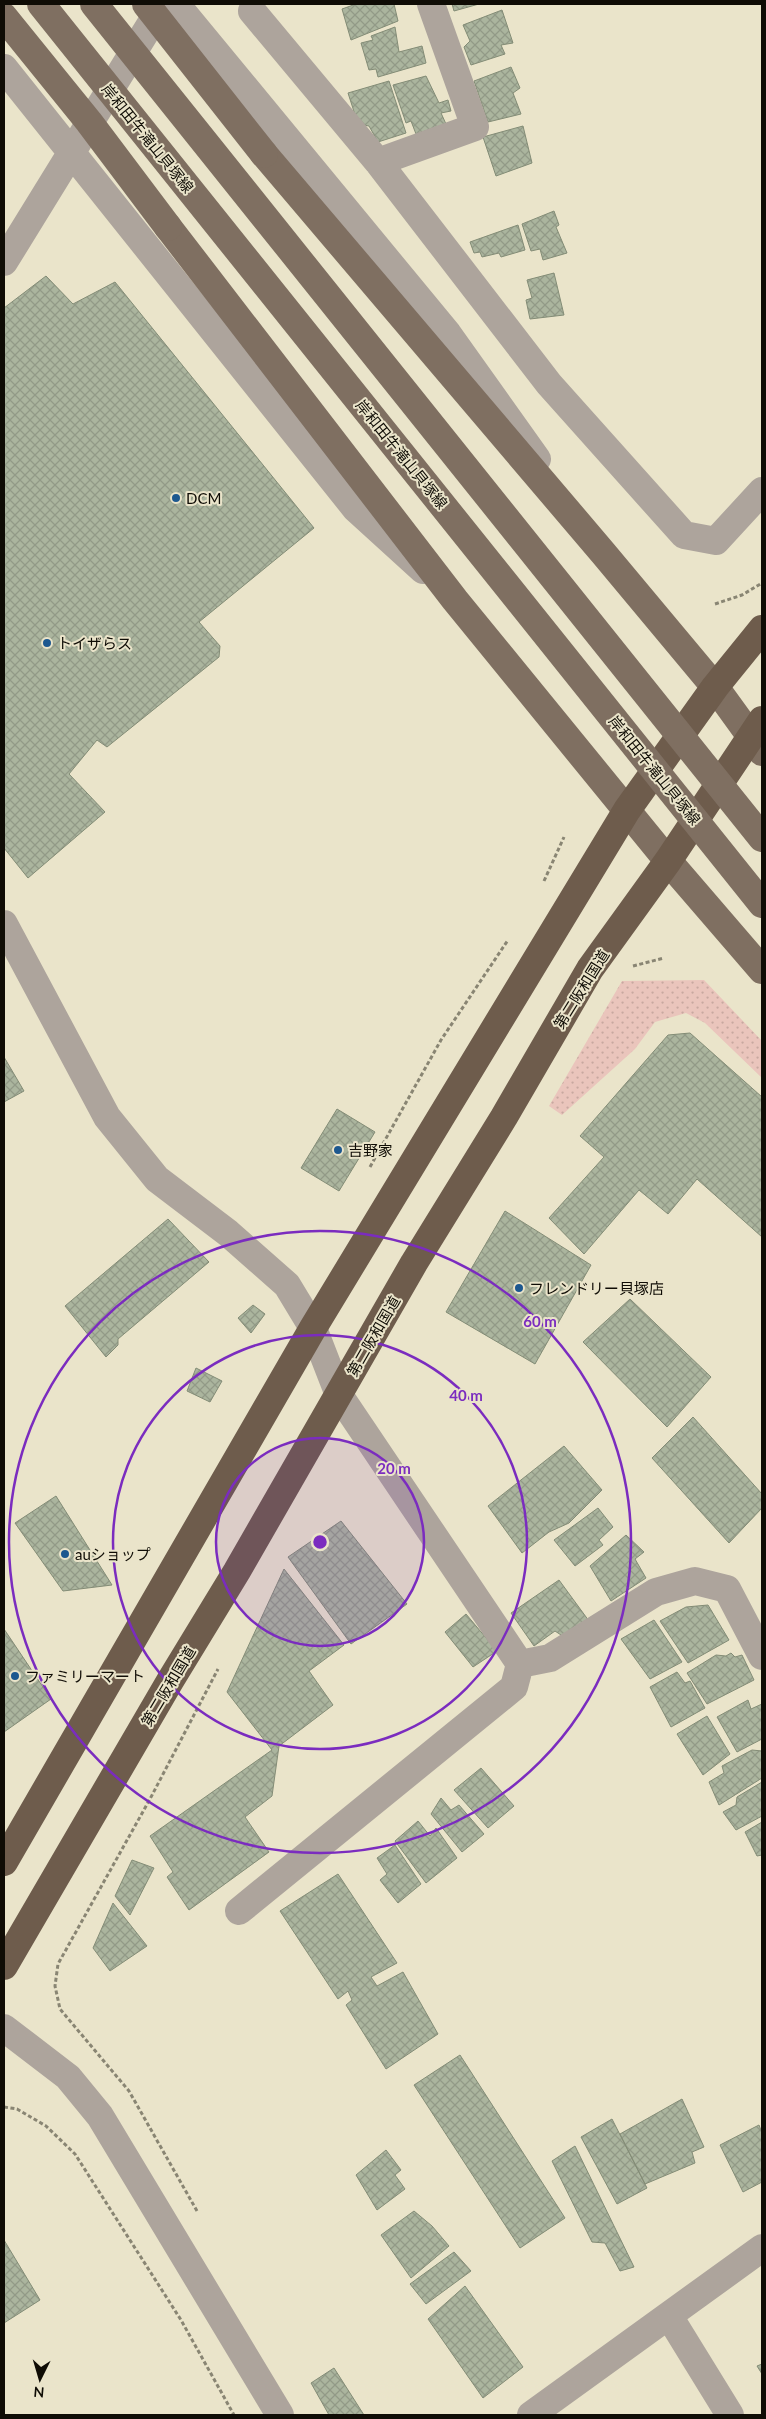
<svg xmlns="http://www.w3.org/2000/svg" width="766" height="2419" viewBox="0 0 766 2419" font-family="Lato,'Noto Sans JP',sans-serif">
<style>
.grass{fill:url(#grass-dots)}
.building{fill:url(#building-cross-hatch);stroke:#838c76}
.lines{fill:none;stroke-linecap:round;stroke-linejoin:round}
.path{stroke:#898573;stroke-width:3;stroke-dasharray:4 2.5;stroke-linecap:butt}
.minor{stroke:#ada49c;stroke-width:28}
.major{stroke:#7f6f61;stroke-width:28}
.highway{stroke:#6e5c4c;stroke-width:28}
.major-bridge{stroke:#7f6f61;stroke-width:28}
.ring{fill:none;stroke:#7b2cbf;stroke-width:2.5}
.poi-dot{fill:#1d588f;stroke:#eae4ca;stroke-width:2}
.labels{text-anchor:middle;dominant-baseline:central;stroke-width:4;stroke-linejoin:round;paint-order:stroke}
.street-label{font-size:15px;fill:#0f0c05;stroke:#eae4ca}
.poi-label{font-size:15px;fill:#0f0c05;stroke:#eae4ca;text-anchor:start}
.centre{fill:#7b2cbf;stroke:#eae4ca;stroke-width:2.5}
.ring-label{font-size:15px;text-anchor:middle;font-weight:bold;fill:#7b2cbf;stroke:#eae4ca;stroke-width:4;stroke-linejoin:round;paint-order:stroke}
</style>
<defs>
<pattern id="grass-dots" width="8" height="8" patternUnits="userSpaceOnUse" patternTransform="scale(1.25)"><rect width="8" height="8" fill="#eac5bc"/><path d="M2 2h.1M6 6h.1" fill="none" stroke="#c8a8a0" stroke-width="1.8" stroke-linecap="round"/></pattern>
<pattern id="building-cross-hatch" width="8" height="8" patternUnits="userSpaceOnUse" patternTransform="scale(1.25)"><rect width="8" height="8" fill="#abb59e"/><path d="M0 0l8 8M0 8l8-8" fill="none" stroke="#929a87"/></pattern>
</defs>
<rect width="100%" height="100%" fill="#eae4ca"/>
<path class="grass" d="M 704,980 L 762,1041 L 762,1078 L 705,1023 L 686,1013 L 655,1022 L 635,1049 L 562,1115 L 549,1106 L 622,981 Z"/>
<path class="building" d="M 356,4 L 394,4 L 398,21 L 351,40 L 342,9 Z
M 452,4 L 479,4 L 454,11 Z
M 502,10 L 513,43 L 501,45 L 505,54 L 471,65 L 464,47 L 470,41 L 463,25 Z
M 395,27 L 399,52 L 422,46 L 426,63 L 378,77 L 376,69 L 369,70 L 361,43 L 373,40 L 371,36 Z
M 511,67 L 520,88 L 513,93 L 521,114 L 488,122 L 474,81 Z
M 426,76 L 439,103 L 448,100 L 451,111 L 441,113 L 446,124 L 416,134 L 411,121 L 406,123 L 393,85 Z
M 389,81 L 406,133 L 378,142 L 369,126 L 358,124 L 348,93 Z
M 523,126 L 532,163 L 496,176 L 483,137 Z
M 554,211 L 559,225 L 556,227 L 567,253 L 543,260 L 540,249 L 531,251 L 522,224 Z
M 518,225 L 525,250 L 501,257 L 499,253 L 482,257 L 480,252 L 474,253 L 470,242 Z
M 554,273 L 564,315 L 530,319 L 526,300 L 532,298 L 527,280 Z
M 46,276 L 73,304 L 115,282 L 314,528 L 199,622 L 220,646 L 219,657 L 107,747 L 97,740 L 69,774 L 105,812 L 28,878 L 4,848 L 4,308 Z
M 690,1033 L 762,1097 L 762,1237 L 697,1179 L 668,1214 L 639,1190 L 584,1254 L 549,1218 L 604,1157 L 580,1136 L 668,1035 Z
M 4,1057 L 24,1091 L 4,1102 Z
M 337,1109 L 375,1132 L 339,1191 L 301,1168 Z
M 505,1211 L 591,1265 L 535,1364 L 446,1312 Z
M 168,1219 L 209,1262 L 118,1339 L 118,1345 L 106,1357 L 65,1306 Z
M 630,1299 L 711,1377 L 667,1427 L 583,1342 Z
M 253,1305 L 265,1314 L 251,1333 L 238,1318 Z
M 196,1368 L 222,1381 L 210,1402 L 187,1391 Z
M 693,1417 L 762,1494 L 762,1508 L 729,1543 L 652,1458 Z
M 564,1446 L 602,1490 L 569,1523 L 549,1532 L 522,1553 L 488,1506 Z
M 56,1496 L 112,1585 L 63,1591 L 15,1523 Z
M 598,1508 L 613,1527 L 599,1540 L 603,1545 L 575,1566 L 554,1540 Z
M 341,1521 L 407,1604 L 351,1644 L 288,1557 Z
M 626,1535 L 644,1552 L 635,1559 L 646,1578 L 611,1601 L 590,1566 Z
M 284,1569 L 344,1645 L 309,1671 L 333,1705 L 279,1746 L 272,1796 L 245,1817 L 269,1852 L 189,1910 L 167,1877 L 173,1872 L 150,1836 L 272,1750 L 227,1692 Z
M 559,1580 L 589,1621 L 564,1637 L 555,1631 L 534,1646 L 511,1613 Z
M 708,1605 L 729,1640 L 688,1663 L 660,1621 L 686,1607 Z
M 466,1614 L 497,1651 L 473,1667 L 445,1632 Z
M 654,1620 L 682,1662 L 650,1679 L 621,1639 Z
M 4,1629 L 51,1699 L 4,1732 Z
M 731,1653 L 735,1657 L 742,1655 L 754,1680 L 707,1704 L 687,1673 L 716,1655 L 726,1656 Z
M 677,1672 L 685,1683 L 690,1681 L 705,1708 L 671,1727 L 650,1687 Z
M 748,1700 L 751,1709 L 762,1704 L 762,1739 L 737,1752 L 717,1717 Z
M 707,1716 L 730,1754 L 703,1775 L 677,1734 Z
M 752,1750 L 762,1751 L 762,1778 L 719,1805 L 709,1782 L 724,1773 L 722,1766 Z
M 481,1768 L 514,1806 L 488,1828 L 454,1790 Z
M 762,1782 L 762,1816 L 736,1830 L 723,1812 L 736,1805 L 737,1797 Z
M 441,1798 L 451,1810 L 459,1805 L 484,1834 L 462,1852 L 431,1814 Z
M 418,1821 L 430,1836 L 436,1828 L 457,1858 L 426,1883 L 395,1841 Z
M 762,1822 L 762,1855 L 757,1856 L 745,1832 Z
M 395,1845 L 421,1884 L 398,1903 L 380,1880 L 387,1874 L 377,1858 Z
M 132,1860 L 154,1868 L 130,1915 L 115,1896 Z
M 338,1874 L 397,1963 L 371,1977 L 377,1986 L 403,1972 L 438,2034 L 386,2069 L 346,2005 L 352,2000 L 348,1991 L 338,1999 L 280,1911 Z
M 113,1903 L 147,1946 L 110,1971 L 93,1948 Z
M 460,2055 L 565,2218 L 520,2248 L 414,2085 Z
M 682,2099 L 704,2147 L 692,2152 L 695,2163 L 645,2184 L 620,2134 Z
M 612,2119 L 647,2188 L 617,2204 L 581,2137 Z
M 759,2125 L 762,2133 L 762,2182 L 743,2192 L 720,2145 Z
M 575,2146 L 634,2267 L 620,2271 L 605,2243 L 592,2242 L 552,2161 Z
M 386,2150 L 401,2170 L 395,2175 L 405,2189 L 377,2210 L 356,2175 Z
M 414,2211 L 432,2226 L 449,2246 L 411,2278 L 381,2235 Z
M 4,2240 L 40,2300 L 4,2323 Z
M 454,2252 L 471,2271 L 426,2304 L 410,2284 Z
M 465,2286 L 523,2367 L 483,2398 L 428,2319 Z
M 762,2364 L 762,2374 L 757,2366 Z
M 334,2368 L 364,2415 L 329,2415 L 311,2383 Z"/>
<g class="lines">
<path class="path" d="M 715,604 L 742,595 L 762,583
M 544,881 L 564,837
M 633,966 L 664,958
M 370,1167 L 441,1040 L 508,940
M 4,2107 L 17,2109 L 46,2126 L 75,2154 L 181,2320 L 234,2415
M 197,2211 L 129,2091 L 60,2009 L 55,1986 L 58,1964 L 150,1799 L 218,1669"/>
<path class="minor" d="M 176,4 L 448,334 L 537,459
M 252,11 L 378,162 L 549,384 L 684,535 L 716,541 L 762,491
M 4,68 L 356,509 L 423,570
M 378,162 L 475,127 L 431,4
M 4,262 L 163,4
M 4,924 L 107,1117 L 157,1179 L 228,1233 L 287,1285 L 313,1328 L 339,1395 L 520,1664 L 514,1687 L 239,1911
M 520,1664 L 550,1658 L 656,1592 L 695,1581 L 727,1589 L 762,1656
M 4,2028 L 68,2077 L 100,2116 L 280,2415
M 669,2316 L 730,2415
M 531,2415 L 762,2248"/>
<path class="major" d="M 264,154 L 604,554 L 715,687 L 762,752
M 168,227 L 455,600 L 668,861 L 762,970"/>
<path class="highway" d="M 4,1862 L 313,1328 L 627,810 L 715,687 L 762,629
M 4,1966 L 170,1681 L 237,1571 L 414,1263 L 504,1117 L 590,969 L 668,861 L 762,720"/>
<path class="major-bridge" d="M 41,4 L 762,904
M 94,4 L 762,838
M 146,4 L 264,154
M 4,17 L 89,122 L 168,227"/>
</g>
<circle cx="320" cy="1542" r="104" fill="#7b2cbf" fill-opacity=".12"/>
<g class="ring">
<circle cx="320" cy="1542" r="104"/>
<circle cx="320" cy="1542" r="207"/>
<circle cx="320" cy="1542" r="311"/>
</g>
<g class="poi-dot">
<circle cx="176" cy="498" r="5"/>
<circle cx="47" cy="643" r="5"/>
<circle cx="338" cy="1150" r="5"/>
<circle cx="519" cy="1288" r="5"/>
<circle cx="65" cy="1554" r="5"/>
<circle cx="15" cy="1676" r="5"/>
</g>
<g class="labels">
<g class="street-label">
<text transform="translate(148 138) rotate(51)">岸和田牛滝山貝塚線</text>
<text transform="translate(402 454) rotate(51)">岸和田牛滝山貝塚線</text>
<text transform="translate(655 770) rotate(51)">岸和田牛滝山貝塚線</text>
<text transform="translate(581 989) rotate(-58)">第二阪和国道</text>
<text transform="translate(373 1336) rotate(-60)">第二阪和国道</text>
<text transform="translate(168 1686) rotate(-59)">第二阪和国道</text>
</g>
<g class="poi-label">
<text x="186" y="498">DCM</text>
<text x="57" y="643">トイザらス</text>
<text x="348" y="1150">吉野家</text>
<text x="529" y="1288">フレンドリー貝塚店</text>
<text x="75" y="1554">auショップ</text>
<text x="25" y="1676">ファミリーマート</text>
</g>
</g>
<circle cx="320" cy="1542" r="8" class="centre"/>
<g class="ring-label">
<text x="540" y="1327">60 m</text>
<text x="466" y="1401">40 m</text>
<text x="394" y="1474">20 m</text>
</g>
<rect width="766" height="2419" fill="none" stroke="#0f0c05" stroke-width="10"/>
<g transform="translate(40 2379) rotate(185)" stroke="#eae4ca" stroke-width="4" paint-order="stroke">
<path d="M0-4L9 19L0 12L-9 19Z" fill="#0f0c05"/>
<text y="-8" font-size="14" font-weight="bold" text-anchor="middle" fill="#0f0c05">N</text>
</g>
</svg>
